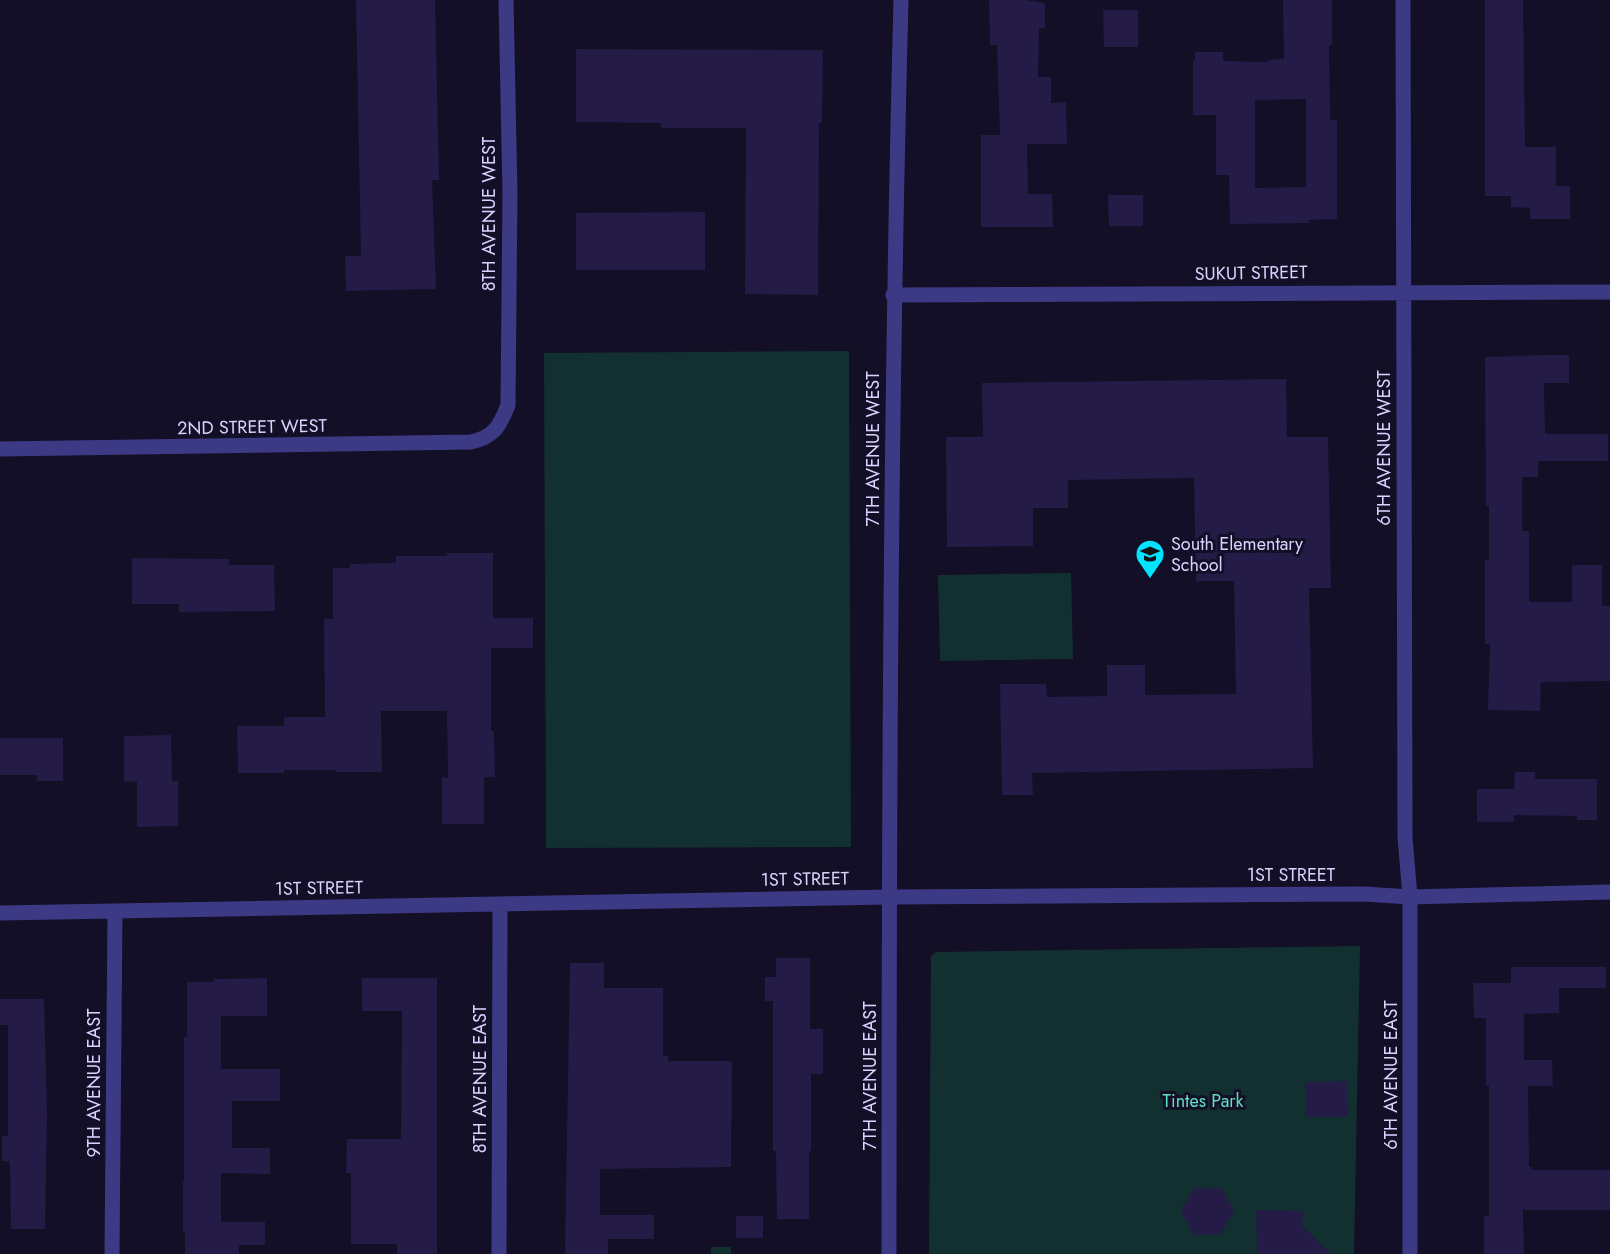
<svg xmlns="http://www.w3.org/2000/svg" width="1610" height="1254" viewBox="0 0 1610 1254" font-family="Jost,sans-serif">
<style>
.green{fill:#12302f}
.building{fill:#241b47;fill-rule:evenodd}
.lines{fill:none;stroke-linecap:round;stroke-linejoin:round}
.minor{stroke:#3d3a85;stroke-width:15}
.tertiary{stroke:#3d3a85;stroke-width:15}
.labels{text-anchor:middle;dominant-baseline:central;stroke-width:6;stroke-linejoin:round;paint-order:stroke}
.street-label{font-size:18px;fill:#d9d4ff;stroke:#130f26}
.poi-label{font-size:18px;fill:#d9d4ff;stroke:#130f26;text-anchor:start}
.park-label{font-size:18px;fill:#5fe0c0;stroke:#130f26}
</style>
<rect width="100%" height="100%" fill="#130f26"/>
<path class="green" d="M 849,351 L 851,847 L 546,848 L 544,353 Z
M 1071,573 L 1073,659 L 940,661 L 938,575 Z
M 1360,946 L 1354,1254 L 929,1254 L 931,956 L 936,952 Z
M 711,1247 L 731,1247 L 731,1254 L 711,1254 Z"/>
<path class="building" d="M 356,0 L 435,0 L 439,180 L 432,180 L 436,289 L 346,291 L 345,256 L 361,256 Z
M 989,0 L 1026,0 L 1045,3 L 1045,28 L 1039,28 L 1038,77 L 1051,77 L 1051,103 L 1066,102 L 1067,144 L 1027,144 L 1028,194 L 1052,194 L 1053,227 L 981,227 L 981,135 L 1000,135 L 997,45 L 990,45 Z
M 1283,0 L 1332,0 L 1332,45 L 1329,45 L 1330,120 L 1337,120 L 1337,219 L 1309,220 L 1309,223 L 1230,224 L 1229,175 L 1216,175 L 1216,115 L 1193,115 L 1193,61 L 1195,61 L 1195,52 L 1223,52 L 1223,61 L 1268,62 L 1268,60 L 1284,59 ZM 1306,99 L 1306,187 L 1255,188 L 1255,100 Z
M 1485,0 L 1523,0 L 1525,147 L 1556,147 L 1556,186 L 1570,186 L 1570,219 L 1530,219 L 1530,208 L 1511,207 L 1511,196 L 1485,196 Z
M 1103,10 L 1138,10 L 1138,47 L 1104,47 Z
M 576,49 L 823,50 L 822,123 L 819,123 L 818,295 L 745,294 L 746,128 L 661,128 L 661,123 L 576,122 Z
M 1108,195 L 1143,195 L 1143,226 L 1109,226 Z
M 705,212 L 705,270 L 576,270 L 576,213 Z
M 1547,355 L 1569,355 L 1569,383 L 1544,383 L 1545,434 L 1608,434 L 1608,461 L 1538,461 L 1538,477 L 1522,477 L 1522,531 L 1529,531 L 1529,602 L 1572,602 L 1572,565 L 1602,565 L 1602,606 L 1610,606 L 1610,681 L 1541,682 L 1540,711 L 1488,710 L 1490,644 L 1485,644 L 1485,560 L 1489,560 L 1489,506 L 1486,506 L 1485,357 Z
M 1286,379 L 1287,437 L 1328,437 L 1331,588 L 1309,588 L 1313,768 L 1032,773 L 1033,795 L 1002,795 L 1000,684 L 1046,684 L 1047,697 L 1107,696 L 1107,665 L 1145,665 L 1145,695 L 1236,694 L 1234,581 L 1196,581 L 1194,478 L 1068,480 L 1068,508 L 1033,508 L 1033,546 L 947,547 L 946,437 L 983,437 L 982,383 Z
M 447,553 L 493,553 L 493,618 L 533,618 L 533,648 L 491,648 L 491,731 L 494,731 L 495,777 L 484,777 L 484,824 L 442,824 L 442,777 L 448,778 L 447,711 L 381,711 L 382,772 L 336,772 L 336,770 L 284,770 L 284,773 L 238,773 L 237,726 L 284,726 L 284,717 L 325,717 L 324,619 L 333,619 L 333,568 L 350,568 L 350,564 L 396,563 L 396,556 L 447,556 Z
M 132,558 L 229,559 L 229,565 L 274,565 L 275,611 L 179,612 L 179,604 L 132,604 Z
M 171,735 L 172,781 L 178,781 L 178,826 L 137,827 L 137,782 L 124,781 L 124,736 Z
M 0,738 L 63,738 L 63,781 L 37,781 L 37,775 L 0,775 Z
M 1515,772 L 1535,772 L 1535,779 L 1597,779 L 1597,820 L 1577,820 L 1577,816 L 1514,815 L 1514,822 L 1477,822 L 1477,789 L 1514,789 Z
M 776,958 L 810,958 L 810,1029 L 823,1029 L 823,1074 L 811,1074 L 811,1151 L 809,1151 L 809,1219 L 777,1219 L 776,1151 L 773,1151 L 773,1001 L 765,1001 L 765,977 L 776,977 Z
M 570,963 L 604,963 L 604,988 L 663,988 L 663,1056 L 668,1056 L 668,1061 L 732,1061 L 731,1167 L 600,1169 L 600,1215 L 654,1215 L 654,1239 L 608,1239 L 608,1254 L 565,1254 Z
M 1511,967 L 1606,967 L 1606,988 L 1559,988 L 1559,1013 L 1524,1014 L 1524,1060 L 1552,1060 L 1553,1086 L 1528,1086 L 1529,1167 L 1532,1167 L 1532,1170 L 1610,1170 L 1610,1210 L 1523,1210 L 1524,1254 L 1484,1254 L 1484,1216 L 1489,1216 L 1489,1086 L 1486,1086 L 1486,1018 L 1474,1018 L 1473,983 L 1511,983 Z
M 267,978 L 267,1016 L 221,1016 L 221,1069 L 280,1069 L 280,1101 L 232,1101 L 232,1148 L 270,1148 L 270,1174 L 221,1173 L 221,1222 L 265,1222 L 265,1245 L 239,1245 L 239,1254 L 185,1254 L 185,1232 L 183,1232 L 183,1181 L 184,1181 L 184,1037 L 187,1037 L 187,982 L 214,982 L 214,979 Z
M 362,978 L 437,978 L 437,1254 L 397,1254 L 397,1244 L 351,1244 L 351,1173 L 346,1173 L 347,1139 L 401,1139 L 402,1011 L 362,1011 Z
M 0,999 L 44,999 L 47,1113 L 45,1229 L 11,1229 L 10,1165 L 9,1161 L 2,1161 L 2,1136 L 8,1136 L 8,1025 L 0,1025 Z
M 1347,1081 L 1348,1117 L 1305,1117 L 1305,1082 Z
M 1194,1188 L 1221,1188 L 1234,1210 L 1221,1234 L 1193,1235 L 1181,1211 Z
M 1256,1210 L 1303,1211 L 1303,1227 L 1332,1254 L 1257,1254 Z
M 736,1216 L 763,1216 L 763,1238 L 736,1238 Z"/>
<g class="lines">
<path class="minor" d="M 1403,0 L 1405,837 L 1410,897 L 1410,1254
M 893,295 L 1610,292
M 0,449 L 471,442 C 494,437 500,426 508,405 L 510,193 L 506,0
M 0,913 L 889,897
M 112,1254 L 115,912
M 499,1254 L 500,904"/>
<path class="tertiary" d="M 889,897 L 1364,894 L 1410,897 L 1610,892
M 889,1254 C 889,836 890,418 901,0"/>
</g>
<defs>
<g id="school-pin" transform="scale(1.5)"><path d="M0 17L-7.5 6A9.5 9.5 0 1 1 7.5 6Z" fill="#00e5ff" stroke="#130f26"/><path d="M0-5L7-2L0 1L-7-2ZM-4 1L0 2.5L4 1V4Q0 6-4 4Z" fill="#111"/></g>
</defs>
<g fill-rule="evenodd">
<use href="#school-pin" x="1150" y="554"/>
</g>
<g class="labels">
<g class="street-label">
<text transform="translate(489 214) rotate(-90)">8TH AVENUE WEST</text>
<text transform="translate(1251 273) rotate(-1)">SUKUT STREET</text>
<text transform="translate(252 427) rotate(-1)">2ND STREET WEST</text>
<text transform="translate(1384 448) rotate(-90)">6TH AVENUE WEST</text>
<text transform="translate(873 449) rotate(-90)">7TH AVENUE WEST</text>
<text x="1291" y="875">1ST STREET</text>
<text transform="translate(805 879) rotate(-1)">1ST STREET</text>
<text transform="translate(319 888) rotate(-1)">1ST STREET</text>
<text transform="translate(1391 1075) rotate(-90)">6TH AVENUE EAST</text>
<text transform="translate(870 1076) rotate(-90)">7TH AVENUE EAST</text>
<text transform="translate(480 1079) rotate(-90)">8TH AVENUE EAST</text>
<text transform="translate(94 1083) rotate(-90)">9TH AVENUE EAST</text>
</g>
<g class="poi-label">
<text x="1171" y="544">South Elementary<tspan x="1171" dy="21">School</tspan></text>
</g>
<g class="park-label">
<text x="1203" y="1101">Tintes Park</text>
</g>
</g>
</svg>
